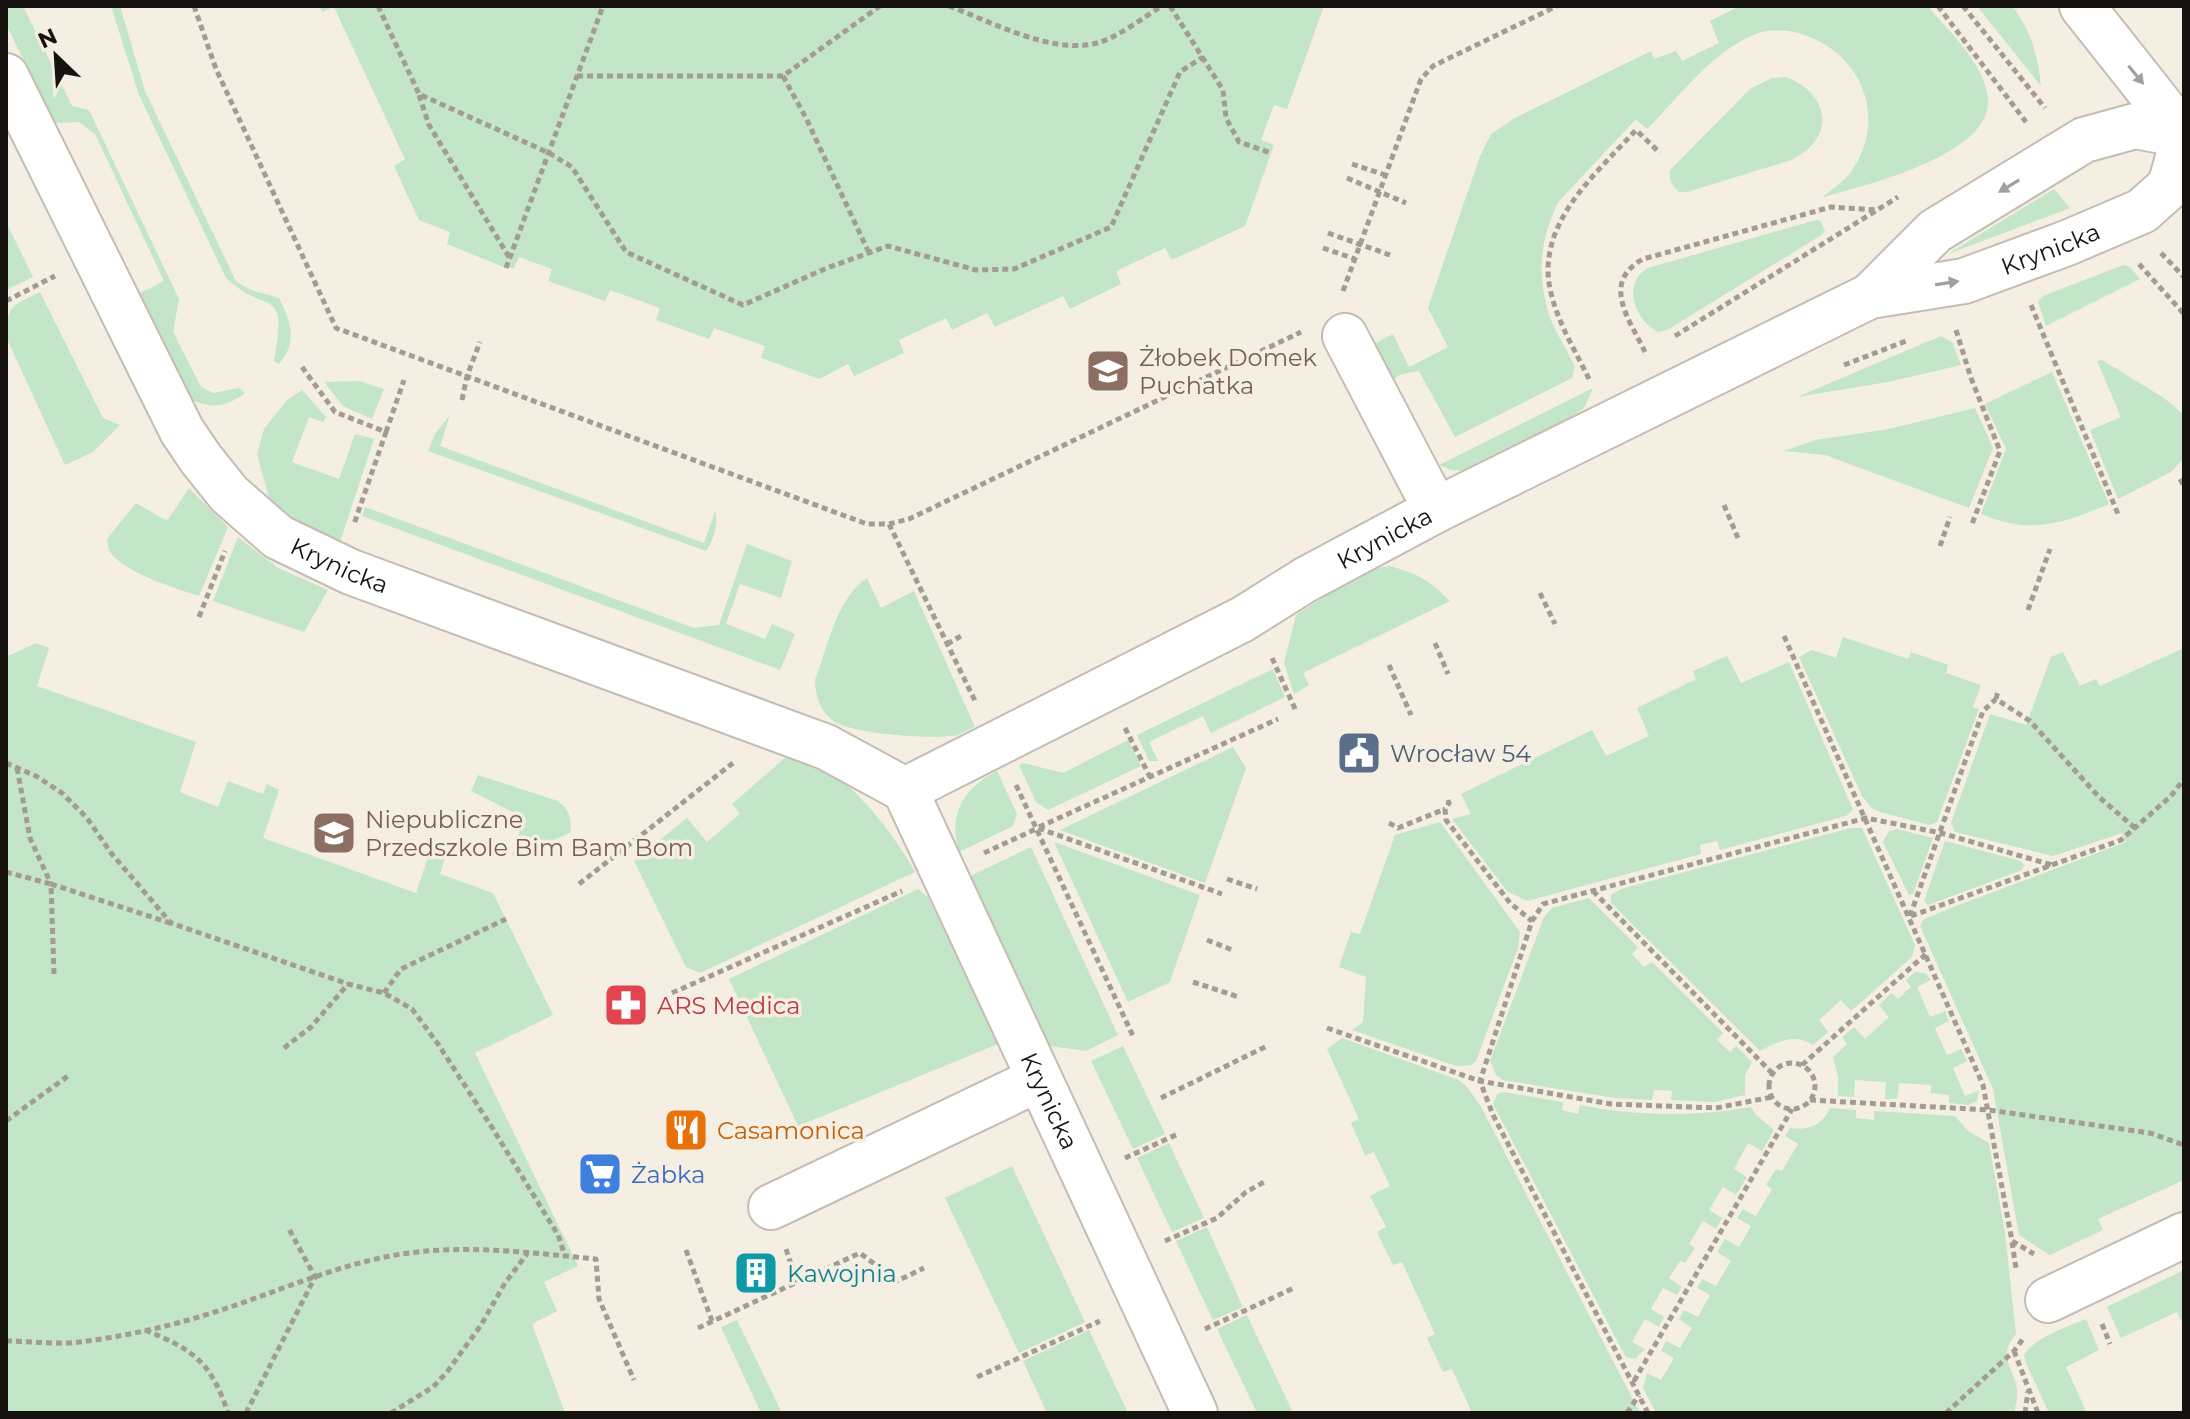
<svg xmlns="http://www.w3.org/2000/svg" width="2190" height="1419" viewBox="0 0 2190 1419" font-family="Montserrat,sans-serif">
<style>
.green{fill:#c3e5c8}
.lines{fill:none;stroke-linecap:round;stroke-linejoin:round}
.minor-casing{stroke:#c5bdb3;stroke-width:48}
.major-casing{stroke:#c5bdb3;stroke-width:48}
.path{stroke:#a29c94;stroke-width:5;stroke-dasharray:6 4;stroke-linecap:butt}
.minor{stroke:#fff;stroke-width:44}
.major{stroke:#fff;stroke-width:44}
.oneway{fill:#a1a09f}
.labels{text-anchor:middle;dominant-baseline:central;stroke-width:7;stroke-linejoin:round;paint-order:stroke}
.street-label{font-size:24px;fill:#15120f;stroke:#f5eee3}
.education-label{font-size:24px;fill:#785e54;stroke:#f5eee3;text-anchor:start}
.service-label{font-size:24px;fill:#4e5e75;stroke:#f5eee3;text-anchor:start}
.health-label{font-size:24px;fill:#be3a42;stroke:#f5eee3;text-anchor:start}
.food-label{font-size:24px;fill:#c56008;stroke:#f5eee3;text-anchor:start}
.shop-label{font-size:24px;fill:#366cbe;stroke:#f5eee3;text-anchor:start}
.culture-label{font-size:24px;fill:#0d838f;stroke:#f5eee3;text-anchor:start}
</style>
<rect width="100%" height="100%" fill="#f5eee3"/>
<path class="green" d="M 6,6 L 23,6 L 72,106 L 89,110 L 179,299 L 173,332 L 201,387 L 213,393 L 239,388 L 244,392 L 244,394 C 225,407 213,409 192,400 L 138,294 L 164,281 L 95,134 L 79,122 L 54,123 L 6,24 Z
M 111,6 L 120,6 L 145,91 L 236,281 C 252,293 262,292 279,298 C 291,322 298,342 279,364 L 274,361 C 288,283 269,318 226,278 L 139,95 Z
M 319,6 L 1324,6 L 1287,109 L 1274,105 L 1261,140 L 1274,145 L 1245,226 L 1172,260 L 1165,248 L 1116,271 L 1121,284 L 1070,309 L 1063,296 L 995,327 L 987,313 L 952,330 L 946,318 L 899,340 L 904,353 L 854,376 L 848,364 L 819,379 L 761,358 L 765,346 L 714,328 L 709,339 L 656,320 L 660,308 L 610,290 L 605,301 L 548,281 L 552,269 L 519,257 L 514,268 L 506,268 L 447,244 L 450,232 L 419,220 L 394,166 L 405,159 L 334,7 L 322,12 Z
M 1740,6 L 1928,6 C 1949,32 1984,63 1988,98 C 1994,155 1863,186 1823,197 C 1832,189 1843,182 1850,173 C 1889,121 1863,54 1804,35 C 1790,30 1771,28 1756,34 C 1712,51 1680,96 1647,129 L 1636,119 L 1559,201 C 1542,233 1537,268 1546,304 C 1550,325 1566,347 1575,367 L 1572,378 L 1455,437 L 1419,371 L 1402,374 L 1387,383 L 1376,343 L 1393,334 L 1409,367 L 1448,347 L 1428,308 L 1480,156 L 1491,134 L 1513,119 L 1651,51 L 1654,59 L 1676,51 L 1682,61 L 1719,43 L 1710,21 Z
M 1977,6 L 2012,6 C 2031,30 2038,56 2041,86 Z
M 1785,77 C 1831,93 1836,139 1791,160 L 1687,192 L 1679,192 C 1671,185 1669,180 1670,170 L 1750,89 L 1772,78 Z
M 2054,189 L 2070,208 L 1948,254 Z
M 1816,220 L 1821,221 L 1825,231 L 1820,236 L 1667,330 L 1658,332 C 1635,320 1621,284 1648,268 Z
M 6,222 L 33,277 L 6,290 Z
M 2123,265 L 2130,267 L 2140,279 L 2046,326 L 2038,302 L 2043,296 Z
M 40,292 L 103,418 L 120,425 L 93,452 L 65,465 L 6,337 C 6,305 14,305 40,292 Z
M 1941,336 L 1952,342 L 1961,365 L 1888,382 L 1797,397 Z
M 2102,360 L 2164,398 L 2184,415 L 2184,458 L 2171,472 L 2118,499 L 2090,430 L 2121,417 L 2097,361 Z
M 2052,372 L 2109,504 C 2061,524 2032,535 1981,514 L 2006,449 L 1985,404 Z
M 359,381 L 384,389 L 372,419 L 343,406 L 324,382 Z
M 1593,388 L 1584,408 L 1573,416 L 1468,471 L 1452,470 L 1439,465 Z
M 302,390 L 326,417 L 323,422 L 309,417 L 292,462 L 339,479 L 355,434 L 374,439 L 340,542 L 296,521 L 269,498 L 257,454 L 264,429 L 287,400 Z
M 1975,408 L 1993,448 L 1969,508 L 1825,455 L 1784,451 L 1815,440 L 1889,429 Z
M 450,415 L 440,446 L 704,543 L 715,511 C 719,524 713,541 706,551 L 428,451 L 435,434 Z
M 189,488 L 228,527 L 199,596 C 177,589 123,572 110,552 C 108,548 108,543 107,539 L 136,503 L 167,521 Z
M 365,507 L 694,628 L 719,625 L 747,544 L 792,561 L 781,598 L 740,584 L 726,624 L 765,639 L 772,624 L 795,634 L 780,670 L 362,516 Z
M 238,537 L 278,568 L 328,590 L 304,632 L 213,601 Z
M 1390,566 C 1419,574 1429,580 1450,601 L 1303,673 L 1309,685 L 1294,694 L 1284,663 L 1296,615 L 1365,570 Z
M 867,578 L 881,608 L 914,591 L 975,727 C 969,729 963,733 957,735 C 935,740 849,734 832,720 C 820,711 815,694 815,680 C 827,648 838,596 867,578 Z
M 1843,637 L 1908,659 L 1911,652 L 1948,665 L 1946,673 L 1981,685 L 1973,707 L 1979,709 L 1937,822 L 1930,825 L 1880,812 L 1873,809 L 1862,796 L 1799,657 L 1812,650 L 1836,658 Z
M 36,643 L 49,648 L 37,686 L 196,742 L 180,792 L 218,807 L 228,781 L 263,794 L 267,784 L 279,790 L 263,838 L 416,893 L 432,845 L 447,850 L 440,874 L 493,893 L 553,1015 L 475,1053 L 578,1266 L 544,1282 L 557,1311 L 532,1324 L 565,1413 L 6,1413 L 6,657 Z
M 2184,648 L 2184,1180 L 2098,1219 L 2103,1230 L 2050,1255 L 2019,1235 L 1993,1089 L 1920,926 L 1924,919 L 1956,906 L 2126,842 L 2122,833 L 2053,856 L 1955,832 L 1951,823 L 1990,714 L 2026,725 L 2051,657 L 2063,652 L 2080,686 L 2096,679 L 2100,686 Z
M 1727,656 L 1741,683 L 1789,662 L 1853,810 L 1846,816 L 1720,850 L 1717,841 L 1700,845 L 1701,854 L 1527,901 L 1507,891 L 1452,819 L 1471,814 L 1461,794 L 1592,730 L 1606,756 L 1649,736 L 1637,708 L 1696,679 L 1693,671 Z
M 1273,669 L 1285,697 L 1211,733 L 1203,716 L 1149,742 L 1158,761 L 1149,761 L 1137,735 Z
M 1128,740 L 1141,766 L 1048,810 L 1036,802 L 1019,765 L 1023,763 L 1063,773 Z
M 1233,747 L 1246,768 L 1205,883 L 1060,830 Z
M 786,757 C 802,764 824,769 839,779 C 864,796 901,845 915,872 L 700,973 L 686,967 L 634,861 L 687,818 L 707,842 L 740,814 L 732,804 Z
M 997,771 L 1017,814 L 1013,826 L 959,852 C 948,814 963,789 997,771 Z
M 478,775 L 555,800 C 570,808 570,816 571,832 L 519,857 L 512,855 L 524,818 L 471,791 Z
M 1440,822 L 1520,932 L 1518,948 L 1476,1061 L 1471,1065 L 1456,1066 L 1352,1030 L 1363,1022 L 1366,977 L 1339,967 L 1351,932 L 1360,934 L 1395,835 Z
M 1851,828 L 1862,828 L 1915,945 L 1912,957 L 1851,1011 L 1841,1000 L 1819,1020 L 1828,1032 L 1813,1045 C 1795,1033 1778,1041 1760,1051 L 1611,903 L 1611,895 L 1621,889 Z
M 1897,829 L 1933,838 L 1913,894 L 1909,895 L 1883,842 L 1889,831 Z
M 1945,841 L 2021,861 L 2024,865 L 2022,870 L 1928,905 L 1924,901 Z
M 1054,842 L 1200,895 L 1170,982 L 1128,1002 Z
M 1031,847 L 1118,1035 L 1086,1051 L 1043,1045 L 968,877 Z
M 918,889 L 928,897 L 998,1044 L 798,1126 L 729,979 Z
M 1589,898 L 1638,947 L 1632,954 L 1644,967 L 1652,962 L 1723,1033 L 1717,1040 L 1730,1052 L 1736,1046 L 1752,1062 L 1745,1075 L 1745,1095 L 1715,1102 L 1671,1100 L 1672,1091 L 1654,1090 L 1652,1100 L 1615,1098 L 1503,1080 L 1496,1075 L 1490,1061 L 1544,917 L 1552,908 Z
M 1915,972 L 1925,973 L 1931,980 L 1917,987 L 1930,1017 L 1945,1011 L 1949,1021 L 1935,1028 L 1947,1055 L 1961,1049 L 1967,1061 L 1953,1068 L 1965,1096 L 1979,1090 L 1977,1101 L 1968,1105 L 1949,1103 L 1949,1095 L 1931,1093 L 1931,1085 L 1899,1083 L 1897,1099 L 1885,1099 L 1886,1082 L 1855,1080 L 1854,1097 L 1838,1096 L 1838,1077 L 1833,1057 L 1847,1044 L 1842,1037 L 1854,1027 L 1865,1039 L 1889,1017 L 1879,1005 L 1891,993 L 1898,999 L 1911,987 L 1906,980 Z
M 1342,1038 L 1459,1080 L 1467,1087 L 1480,1105 L 1640,1413 L 1472,1413 L 1452,1369 L 1443,1372 L 1427,1338 L 1435,1334 L 1402,1262 L 1393,1265 L 1377,1232 L 1386,1227 L 1370,1196 L 1390,1186 L 1374,1152 L 1365,1155 L 1351,1123 L 1359,1119 L 1327,1049 Z
M 1123,1046 L 1165,1134 L 1133,1149 L 1091,1061 Z
M 1503,1092 L 1563,1102 L 1562,1110 L 1578,1114 L 1580,1105 C 1636,1116 1695,1117 1751,1107 L 1756,1115 L 1774,1130 L 1762,1151 L 1748,1143 L 1734,1169 L 1747,1177 L 1736,1195 L 1723,1187 L 1709,1210 L 1722,1218 L 1716,1229 L 1703,1221 L 1689,1244 L 1695,1248 L 1685,1263 L 1680,1261 L 1669,1278 L 1682,1287 L 1677,1295 L 1663,1288 L 1651,1309 L 1664,1317 L 1659,1327 L 1645,1319 L 1632,1342 L 1645,1349 L 1635,1359 L 1626,1357 L 1622,1350 L 1493,1104 L 1497,1094 Z
M 1830,1108 L 1856,1110 L 1856,1118 L 1874,1120 L 1874,1111 L 1955,1116 L 1968,1131 L 1989,1143 L 2005,1233 L 2016,1334 C 1995,1358 2016,1369 2017,1392 C 2018,1399 2015,1407 2014,1413 L 1656,1413 L 1643,1388 L 1647,1373 L 1661,1380 L 1674,1358 L 1661,1351 L 1666,1341 L 1680,1348 L 1692,1328 L 1679,1319 L 1684,1310 L 1698,1317 L 1710,1295 L 1697,1288 L 1702,1279 L 1716,1286 L 1731,1261 L 1717,1252 L 1725,1239 L 1739,1247 L 1751,1226 L 1737,1218 L 1743,1209 L 1756,1216 L 1772,1189 L 1766,1185 L 1776,1169 L 1782,1171 L 1798,1144 L 1785,1136 L 1790,1128 C 1809,1131 1822,1125 1830,1108 Z
M 1169,1143 L 1204,1218 L 1172,1232 L 1137,1158 Z
M 1012,1166 L 1085,1322 L 1019,1353 L 945,1198 Z
M 1207,1227 L 1243,1307 L 1213,1320 L 1176,1241 Z
M 2184,1270 L 2184,1326 L 2177,1312 L 2121,1338 L 2107,1307 Z
M 1247,1315 L 1293,1413 L 1257,1413 L 1217,1329 Z
M 2086,1319 L 2099,1350 L 2066,1367 L 2087,1413 L 2049,1413 L 2025,1361 L 2024,1354 C 2038,1336 2065,1328 2086,1319 Z
M 737,1320 L 782,1413 L 761,1413 L 721,1327 Z
M 1089,1330 L 1128,1413 L 1047,1413 L 1023,1361 Z"/>
<g class="lines">
<g class="minor-casing">
<g id="minor">
<path id="s1" d="M 6,76 L 182,431 L 201,459 L 229,494 L 278,537 L 351,572 L 826,747 L 905,790 L 1195,1413"/>
<path d="M 1870,296 L 1935,231 L 2084,140 L 2135,126 L 2184,135"/>
<path d="M 1345,336 L 1436,510"/>
<path id="s2" d="M 905,790 L 1243,619 L 1305,580 L 1436,510 L 1870,296 L 1964,281 L 2067,243 L 2142,211 L 2170,186 L 2184,136"/>
<path d="M 771,1207 L 1039,1079"/>
<path d="M 2048,1300 L 2184,1235"/>
</g>
</g>
<g class="major-casing">
<path id="major" d="M 2082,6 L 2184,135"/>
</g>
<path class="path" d="M 194,6 L 216,69 L 336,328 L 867,524 L 889,524 L 909,519 L 1301,332
M 378,6 L 419,94 L 549,153 L 572,167 L 626,252 L 743,305 L 827,268 L 888,246 L 976,270 L 1014,269 L 1111,227 L 1180,72 L 1203,57
M 949,6 C 992,22 1052,55 1097,43 C 1117,38 1144,17 1162,6
M 1170,6 L 1223,90 L 1226,118 L 1239,142 L 1271,153
M 1938,6 L 2026,122
M 1963,6 L 2045,108
M 577,76 L 783,76 L 880,6
M 783,76 L 806,118 L 869,253
M 419,95 L 429,125 L 509,257
M 1352,164 L 1385,175
M 1347,178 L 1406,203
M 1328,233 L 1390,255
M 1323,248 L 1355,259
M 2161,253 L 2184,277
M 2139,264 L 2184,314
M 506,268 L 603,6
M 1343,291 L 1421,79 L 1433,66 L 1557,6
M 6,301 L 55,276
M 2031,305 L 2118,514
M 1956,330 L 1971,378 L 2000,451 L 1972,524
M 1675,336 L 1898,197
M 1645,352 C 1630,320 1600,283 1643,259 L 1831,207 L 1877,210
M 1844,365 L 1906,341
M 302,367 L 335,412 L 386,432 L 354,524
M 1589,379 C 1576,352 1558,323 1551,293 C 1534,225 1595,175 1636,130 L 1660,153
M 462,400 L 467,376 L 480,342
M 386,432 L 404,380
M 2180,479 L 2184,486
M 1724,505 L 1738,538
M 889,524 L 976,703
M 1940,546 L 1950,517
M 1540,593 L 1555,624
M 2028,610 L 2050,549
M 199,617 L 225,551
M 1784,636 L 1983,1085 L 2012,1241 L 2034,1254
M 1435,643 L 1448,674
M 947,644 L 961,636
M 1272,658 L 1296,711
M 1389,665 L 1411,715
M 1996,699 L 1998,691
M 1125,728 L 1150,777
M 6,763 L 36,776 L 62,793 L 87,818 L 111,853 L 171,923 L 348,984 L 384,993 L 412,1009 L 438,1044 L 493,1129 L 558,1235 L 565,1256
M 17,768 L 30,838 L 51,884
M 1016,785 L 1133,1036
M 1448,800 L 1449,803 L 1445,809 L 1446,820 L 1510,903 L 1532,921
M 1389,823 L 1398,828 L 1445,809
M 1039,827 L 1278,719
M 984,853 L 1038,828 L 1222,894
M 6,872 L 51,884
M 1227,879 L 1257,889
M 579,884 L 733,763
M 1593,891 L 1772,1073
M 1910,916 L 1983,711 L 1996,699 L 2030,721 L 2099,797 L 2135,828
M 1911,916 L 2121,840 L 2171,796 L 2184,779
M 1207,940 L 1235,951
M 54,974 L 51,884 L 170,923
M 1193,982 L 1239,997
M 384,993 L 401,969 L 506,919
M 672,993 L 902,891
M 1327,1028 L 1480,1081 L 1611,1104 L 1716,1108 L 1772,1097
M 284,1048 L 311,1027 L 348,984
M1769 1086a23 23 0 1 1 46 0a23 23 0 1 1-46 0Z
M 1802,1065 L 1926,954
M 1161,1098 L 1267,1046
M 1810,1100 L 1989,1110 L 2150,1133 L 2184,1145
M 6,1121 L 68,1076
M 1125,1158 L 1178,1134
M 1165,1241 L 1217,1218 L 1246,1192 L 1266,1181
M 2012,1242 L 2016,1268
M 786,1249 L 797,1282
M 686,1250 L 712,1321
M 2102,1324 L 2110,1344
M 698,1328 L 860,1253 L 897,1281 L 924,1268
M 1205,1329 L 1294,1288
M 145,1330 C 194,1350 211,1362 228,1413
M 6,1341 C 30,1341 56,1345 79,1342 C 130,1336 184,1323 233,1306 C 289,1287 343,1263 402,1254 C 466,1244 532,1253 596,1259 L 599,1299 L 634,1380
M 2014,1351 L 2038,1413
M 977,1377 L 1100,1321
M 1634,1381 L 1792,1109
M 246,1413 L 315,1277 L 289,1229
M 391,1413 L 433,1387 L 447,1372 L 481,1325 L 505,1283 L 527,1254
M 1627,1413 L 1639,1395
M 1648,1413 L 1493,1115 L 1480,1081 L 1532,921 L 1543,904 L 1866,818 L 1941,833 L 2052,865
M 1946,1413 L 2014,1351 L 2023,1339
M 2025,1413 L 2028,1391"/>
<use href="#minor" class="minor"/>
<use href="#major" class="major"/>
</g>
<defs><path id="oneway-solid" d="M-6-.8H1V-3.2L6.5 0L1 3.2V.8H-6Z" transform="scale(2)"/></defs>
<g class="oneway">
<use href="#oneway-solid" transform="translate(2136 75) rotate(51)"/>
<use href="#oneway-solid" transform="translate(2009 186) rotate(149)"/>
<use href="#oneway-solid" transform="translate(1947 283) rotate(-9)"/>
</g>
<defs>
<g id="school-square" transform="scale(2.3)"><rect x="-9" y="-9" width="18" height="18" rx="4" fill="#8d6e63" stroke="#f5eee3"/><path d="M0-5L7-2L0 1L-7-2ZM-4 1L0 2.5L4 1V4Q0 6-4 4Z" fill="#fff"/></g>
<g id="civic-square" transform="scale(2.3)"><rect x="-9" y="-9" width="18" height="18" rx="4" fill="#5c6f8a" stroke="#f5eee3"/><path d="M-.6-6.5H3V-4.5H.6V-3L4-1V1h2V6H-6V1h2V-1L-.6-3ZM-1.2 2.5V6h2.4V2.5Z" fill="#fff"/></g>
<g id="pharmacy-square" transform="scale(2.3)"><rect x="-9" y="-9" width="18" height="18" rx="4" fill="#e0444e" stroke="#f5eee3"/><path d="M-2-6h4v4h4v4h-4v4h-4v-4h-4v-4h4Z" fill="#fff"/></g>
<g id="restaurant-square" transform="scale(2.3)"><rect x="-9" y="-9" width="18" height="18" rx="4" fill="#e8710a" stroke="#f5eee3"/><path d="M-5-6h1v4h1v-4h1v4h1v-4h1v5L-1.5 .5V6h-2V.5L-5-1ZM5-6V6H3V1.5H1.5Q1.5-4 5-6Z" fill="#fff"/></g>
<g id="supermarket-square" transform="scale(2.3)"><rect x="-9" y="-9" width="18" height="18" rx="4" fill="#3f7fe0" stroke="#f5eee3"/><path d="M-6-5.5h2.5l.6 2H6L4.5 2H-2.5L-4.4-4H-6ZM-1.5 3.2a1.3 1.3 0 1 0 .1 0ZM3 3.2a1.3 1.3 0 1 0 .1 0Z" fill="#fff"/></g>
<g id="building-square" transform="scale(2.3)"><rect x="-9" y="-9" width="18" height="18" rx="4" fill="#0f9aa8" stroke="#f5eee3"/><path d="M-4-6H4V6H1V3H-1V6H-4ZM-2.5-4.3h1.7v1.8h-1.7ZM.8-4.3h1.7v1.8H.8ZM-2.5-1h1.7V.8h-1.7ZM.8-1h1.7V.8H.8Z" fill="#fff"/></g>
</defs>
<g fill-rule="evenodd">
<use href="#school-square" x="1108" y="371"/>
<use href="#civic-square" x="1359" y="753"/>
<use href="#school-square" x="334" y="833"/>
<use href="#pharmacy-square" x="626" y="1005"/>
<use href="#restaurant-square" x="686" y="1130"/>
<use href="#supermarket-square" x="600" y="1174"/>
<use href="#building-square" x="756" y="1273"/>
</g>
<g class="labels">
<g class="street-label">
<text stroke="none"><textPath href="#s2" startOffset="1272">Krynicka</textPath></text>
<text stroke="none"><textPath href="#s2" startOffset="542">Krynicka</textPath></text>
<text stroke="none"><textPath href="#s1" startOffset="608">Krynicka</textPath></text>
<text stroke="none"><textPath href="#s1" startOffset="1560">Krynicka</textPath></text>
</g>
<g class="education-label">
<text x="1139" y="357">Żłobek Domek<tspan x="1139" dy="28">Puchatka</tspan></text>
<text x="365" y="819">Niepubliczne<tspan x="365" dy="28">Przedszkole Bim Bam Bom</tspan></text>
</g>
<g class="service-label">
<text x="1390" y="753">Wrocław 54</text>
</g>
<g class="health-label">
<text x="657" y="1005">ARS Medica</text>
</g>
<g class="food-label">
<text x="717" y="1130">Casamonica</text>
</g>
<g class="shop-label">
<text x="631" y="1174">Żabka</text>
</g>
<g class="culture-label">
<text x="787" y="1273">Kawojnia</text>
</g>
</g>
<rect width="2190" height="1419" fill="none" stroke="#15120f" stroke-width="16"/>
<g transform="translate(56 56) rotate(335)" stroke="#f5eee3" stroke-width="6" paint-order="stroke">
<path d="M0-6L14 30L0 20L-14 30Z" fill="#15120f"/>
<text y="-12" font-size="22" font-weight="bold" text-anchor="middle" fill="#15120f">N</text>
</g>
</svg>
